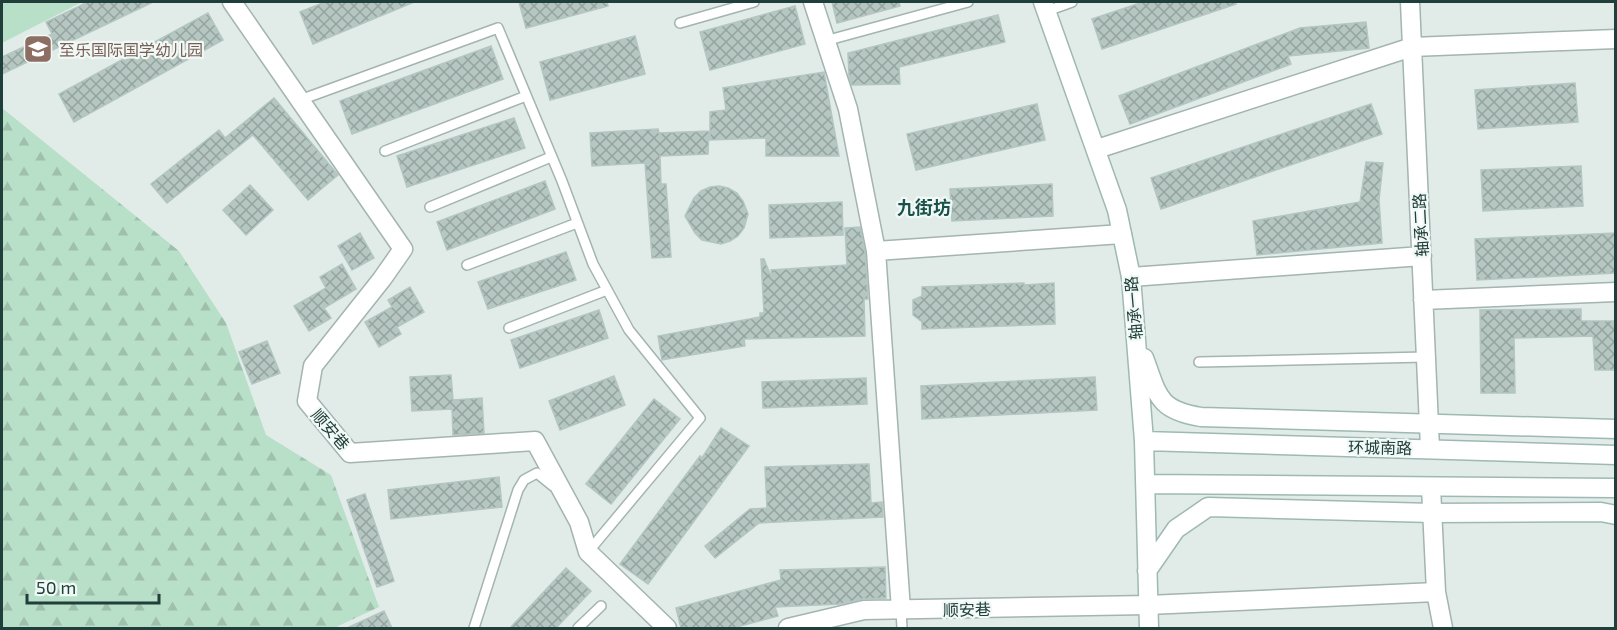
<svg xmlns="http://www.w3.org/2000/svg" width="1617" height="630" viewBox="0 0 1617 630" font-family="'Exo 2','Noto Sans SC',sans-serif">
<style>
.forest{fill:url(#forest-firs)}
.garden{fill:#b8dfc8}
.building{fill:url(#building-cross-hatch);stroke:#b3c6c1;stroke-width:1.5}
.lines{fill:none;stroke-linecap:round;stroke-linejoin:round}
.lane-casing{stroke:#a3b4b1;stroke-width:12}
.street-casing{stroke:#a3b4b1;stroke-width:21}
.secondary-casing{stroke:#9eb9b3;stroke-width:21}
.lane{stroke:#fff;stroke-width:9}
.street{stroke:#fff;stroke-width:18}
.secondary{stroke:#fff;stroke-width:18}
.labels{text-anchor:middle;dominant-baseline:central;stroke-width:4.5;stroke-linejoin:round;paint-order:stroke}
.education-label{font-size:16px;fill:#785e54;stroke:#f1f9f6;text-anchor:start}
.street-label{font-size:16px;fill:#203e3a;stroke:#f1f9f6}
.neighbourhood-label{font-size:18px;font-weight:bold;fill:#1a524b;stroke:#f1f9f6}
</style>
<defs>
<pattern id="forest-firs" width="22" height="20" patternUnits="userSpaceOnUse" patternTransform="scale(1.5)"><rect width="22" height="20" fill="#b8dfc8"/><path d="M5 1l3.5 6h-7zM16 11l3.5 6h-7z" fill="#9ec0ad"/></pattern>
<pattern id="building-cross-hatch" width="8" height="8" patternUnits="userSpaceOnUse" patternTransform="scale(1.5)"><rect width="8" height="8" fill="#b6c7c2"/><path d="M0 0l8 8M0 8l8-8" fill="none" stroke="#94a39f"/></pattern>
</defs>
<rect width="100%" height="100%" fill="#e1ece9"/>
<path class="forest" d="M 2,108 L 179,251 L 226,323 L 266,435 L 331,475 L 379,607 L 334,628 L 2,628 Z"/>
<path class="garden" d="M 2,2 L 82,2 L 2,43 Z"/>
<path class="building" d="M 88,2 L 153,2 L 2,74 L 2,57 L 52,34 L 46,22 Z
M 325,2 L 414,2 L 313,44 L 300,12 Z
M 519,2 L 607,2 L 608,6 L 526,28 Z
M 832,2 L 899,2 L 900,6 L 837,23 Z
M 1143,2 L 1235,2 L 1236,4 L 1102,49 L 1092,19 Z
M 795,6 L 805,44 L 710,70 L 700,32 Z
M 208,13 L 223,40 L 74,122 L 59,94 Z
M 998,15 L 1005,42 L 899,67 L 900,84 L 852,85 L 849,76 L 848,53 Z
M 1366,22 L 1369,48 L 1288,56 L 1291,64 L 1130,124 L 1119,96 L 1300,28 Z
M 635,36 L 645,74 L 550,100 L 540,62 Z
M 491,46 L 503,79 L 352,134 L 340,101 Z
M 824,72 L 839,156 L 766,156 L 766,138 L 710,140 L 710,112 L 726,110 L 723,88 Z
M 1575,83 L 1578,122 L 1478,129 L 1475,90 Z
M 274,98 L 338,175 L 308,200 L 253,135 L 167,203 L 151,184 L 219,130 L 225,138 Z
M 1037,104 L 1045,140 L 916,170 L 907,134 Z
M 1371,104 L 1382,134 L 1161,209 L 1151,178 Z
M 514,118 L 525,148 L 407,187 L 397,156 Z
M 658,129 L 659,133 L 709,131 L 708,154 L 660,156 L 661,184 L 666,184 L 671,257 L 652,258 L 645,163 L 592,166 L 590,133 Z
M 1366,162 L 1383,163 L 1379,200 L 1382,243 L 1257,255 L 1253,221 L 1360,202 Z
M 1581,166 L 1583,206 L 1483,211 L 1481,170 Z
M 545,181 L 555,209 L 447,250 L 437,222 Z
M 1052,184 L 1053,216 L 952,221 L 950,189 Z
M 250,185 L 273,210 L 246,235 L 223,210 Z
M 719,186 L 728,188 L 737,193 L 743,201 L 748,214 L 744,228 L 738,236 L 730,241 L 721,244 L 702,240 L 695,233 L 685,216 L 694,198 L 701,191 L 710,187 Z
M 842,202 L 843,235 L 770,238 L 769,205 Z
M 860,227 L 865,252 L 868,299 L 864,299 L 865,336 L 744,339 L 745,346 L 662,360 L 658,336 L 760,317 L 760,313 L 764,313 L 761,259 L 764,259 L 772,279 L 771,270 L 847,265 L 845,228 Z
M 360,233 L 374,258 L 352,270 L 338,246 Z
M 1616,233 L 1616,273 L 1477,280 L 1475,239 Z
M 566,252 L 576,280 L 488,309 L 478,282 Z
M 342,264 L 356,289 L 324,308 L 331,318 L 309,331 L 294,306 L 326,288 L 320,277 Z
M 1024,283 L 1024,285 L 1054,283 L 1055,324 L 922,329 L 922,322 L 913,315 L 913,300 L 922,296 L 922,287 Z
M 410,287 L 424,312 L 397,327 L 401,334 L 379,347 L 365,322 L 392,307 L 388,300 Z
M 1581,309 L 1581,321 L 1616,321 L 1616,370 L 1595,370 L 1593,336 L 1514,338 L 1515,393 L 1481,393 L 1480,310 Z
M 599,310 L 608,338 L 520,368 L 511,340 Z
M 267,341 L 280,373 L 252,384 L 239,352 Z
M 451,375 L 453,400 L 482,398 L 484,433 L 453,435 L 452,409 L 412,411 L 410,377 Z
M 614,376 L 625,405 L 560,430 L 549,401 Z
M 1095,377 L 1097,410 L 922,419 L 921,386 Z
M 866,378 L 867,404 L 763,408 L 762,382 Z
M 654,399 L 680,419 L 611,504 L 586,484 Z
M 721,428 L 749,446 L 648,584 L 620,564 L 700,456 L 702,458 Z
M 869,464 L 871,503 L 882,502 L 883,517 L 759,523 L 715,558 L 705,546 L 750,509 L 767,508 L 765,467 Z
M 499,477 L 502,507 L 391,519 L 388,490 Z
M 365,494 L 394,581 L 377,587 L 347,500 Z
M 885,567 L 886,598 L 862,599 L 840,604 L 775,607 L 778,616 L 733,628 L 681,628 L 676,608 L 781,580 L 780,570 Z
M 566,568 L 591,591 L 556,628 L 510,628 Z
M 384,611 L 392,628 L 347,628 Z"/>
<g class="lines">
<g class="lane-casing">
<path id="lane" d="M 1047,11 L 1072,2
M 680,23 L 754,2
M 825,41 L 968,2
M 300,100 L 498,28 L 562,181 L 593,264 L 629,330 L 700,418 L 588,552
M 385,151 L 526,96
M 430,207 L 551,157
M 467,265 L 577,223
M 509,328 L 607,290
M 1199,362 L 1426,357
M 901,610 L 902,628
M 474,628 L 518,490 L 524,480 L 537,473 L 553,486
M 578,628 L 601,606"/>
</g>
<g class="street-casing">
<path id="street" d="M 232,2 L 403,249 L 382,279 L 313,366 L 307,401 L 350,453 L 535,441 L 579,522 L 588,552 L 667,628
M 813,2 L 848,109 L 876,251 L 901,610
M 1410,2 L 1430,448
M 1097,149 L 1412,47 L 1616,39
M 876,251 L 1122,234
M 1131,277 L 1422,256
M 1423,300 L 1616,292
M 1431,487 L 1436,592 L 1443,628
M 788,628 L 864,610 L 1148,605 L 1436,592"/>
</g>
<g class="secondary-casing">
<path id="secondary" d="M 1043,2 L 1117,210 L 1131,277 L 1144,441 L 1149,628
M 1144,358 C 1158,395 1157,410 1201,417 L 1616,429
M 1144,441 L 1616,455
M 1146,484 L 1616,488
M 1147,571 L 1176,529 L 1208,507 L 1432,513 L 1601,512 L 1616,515"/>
</g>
<use href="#lane" class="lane"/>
<use href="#street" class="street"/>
<use href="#secondary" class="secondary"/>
</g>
<defs>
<g id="school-square" transform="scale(1.5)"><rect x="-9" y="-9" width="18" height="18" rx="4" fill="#8d6e63" stroke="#f1f9f6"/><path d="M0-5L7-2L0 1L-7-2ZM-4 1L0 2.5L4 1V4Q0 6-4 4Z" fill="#fff"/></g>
</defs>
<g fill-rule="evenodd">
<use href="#school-square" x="38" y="49"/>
</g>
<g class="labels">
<g class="education-label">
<text x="59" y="49">至乐国际国学幼儿园</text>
</g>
<g class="street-label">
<text transform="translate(1420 225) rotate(-93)">轴承二路</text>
<text transform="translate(1133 308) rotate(-95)">轴承一路</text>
<text transform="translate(331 429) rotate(49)">顺安巷</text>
<text transform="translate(1380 447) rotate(1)">环城南路</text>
<text transform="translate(967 609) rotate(-1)">顺安巷</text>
</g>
<g class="neighbourhood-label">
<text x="924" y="207">九街坊</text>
</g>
</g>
<rect width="1617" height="630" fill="none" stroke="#203e3a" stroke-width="6"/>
<path d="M27 594v9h132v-9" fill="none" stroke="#203e3a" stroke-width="3"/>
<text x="36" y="594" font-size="18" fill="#203e3a" stroke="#f1f9f6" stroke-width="4.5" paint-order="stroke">50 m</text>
</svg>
